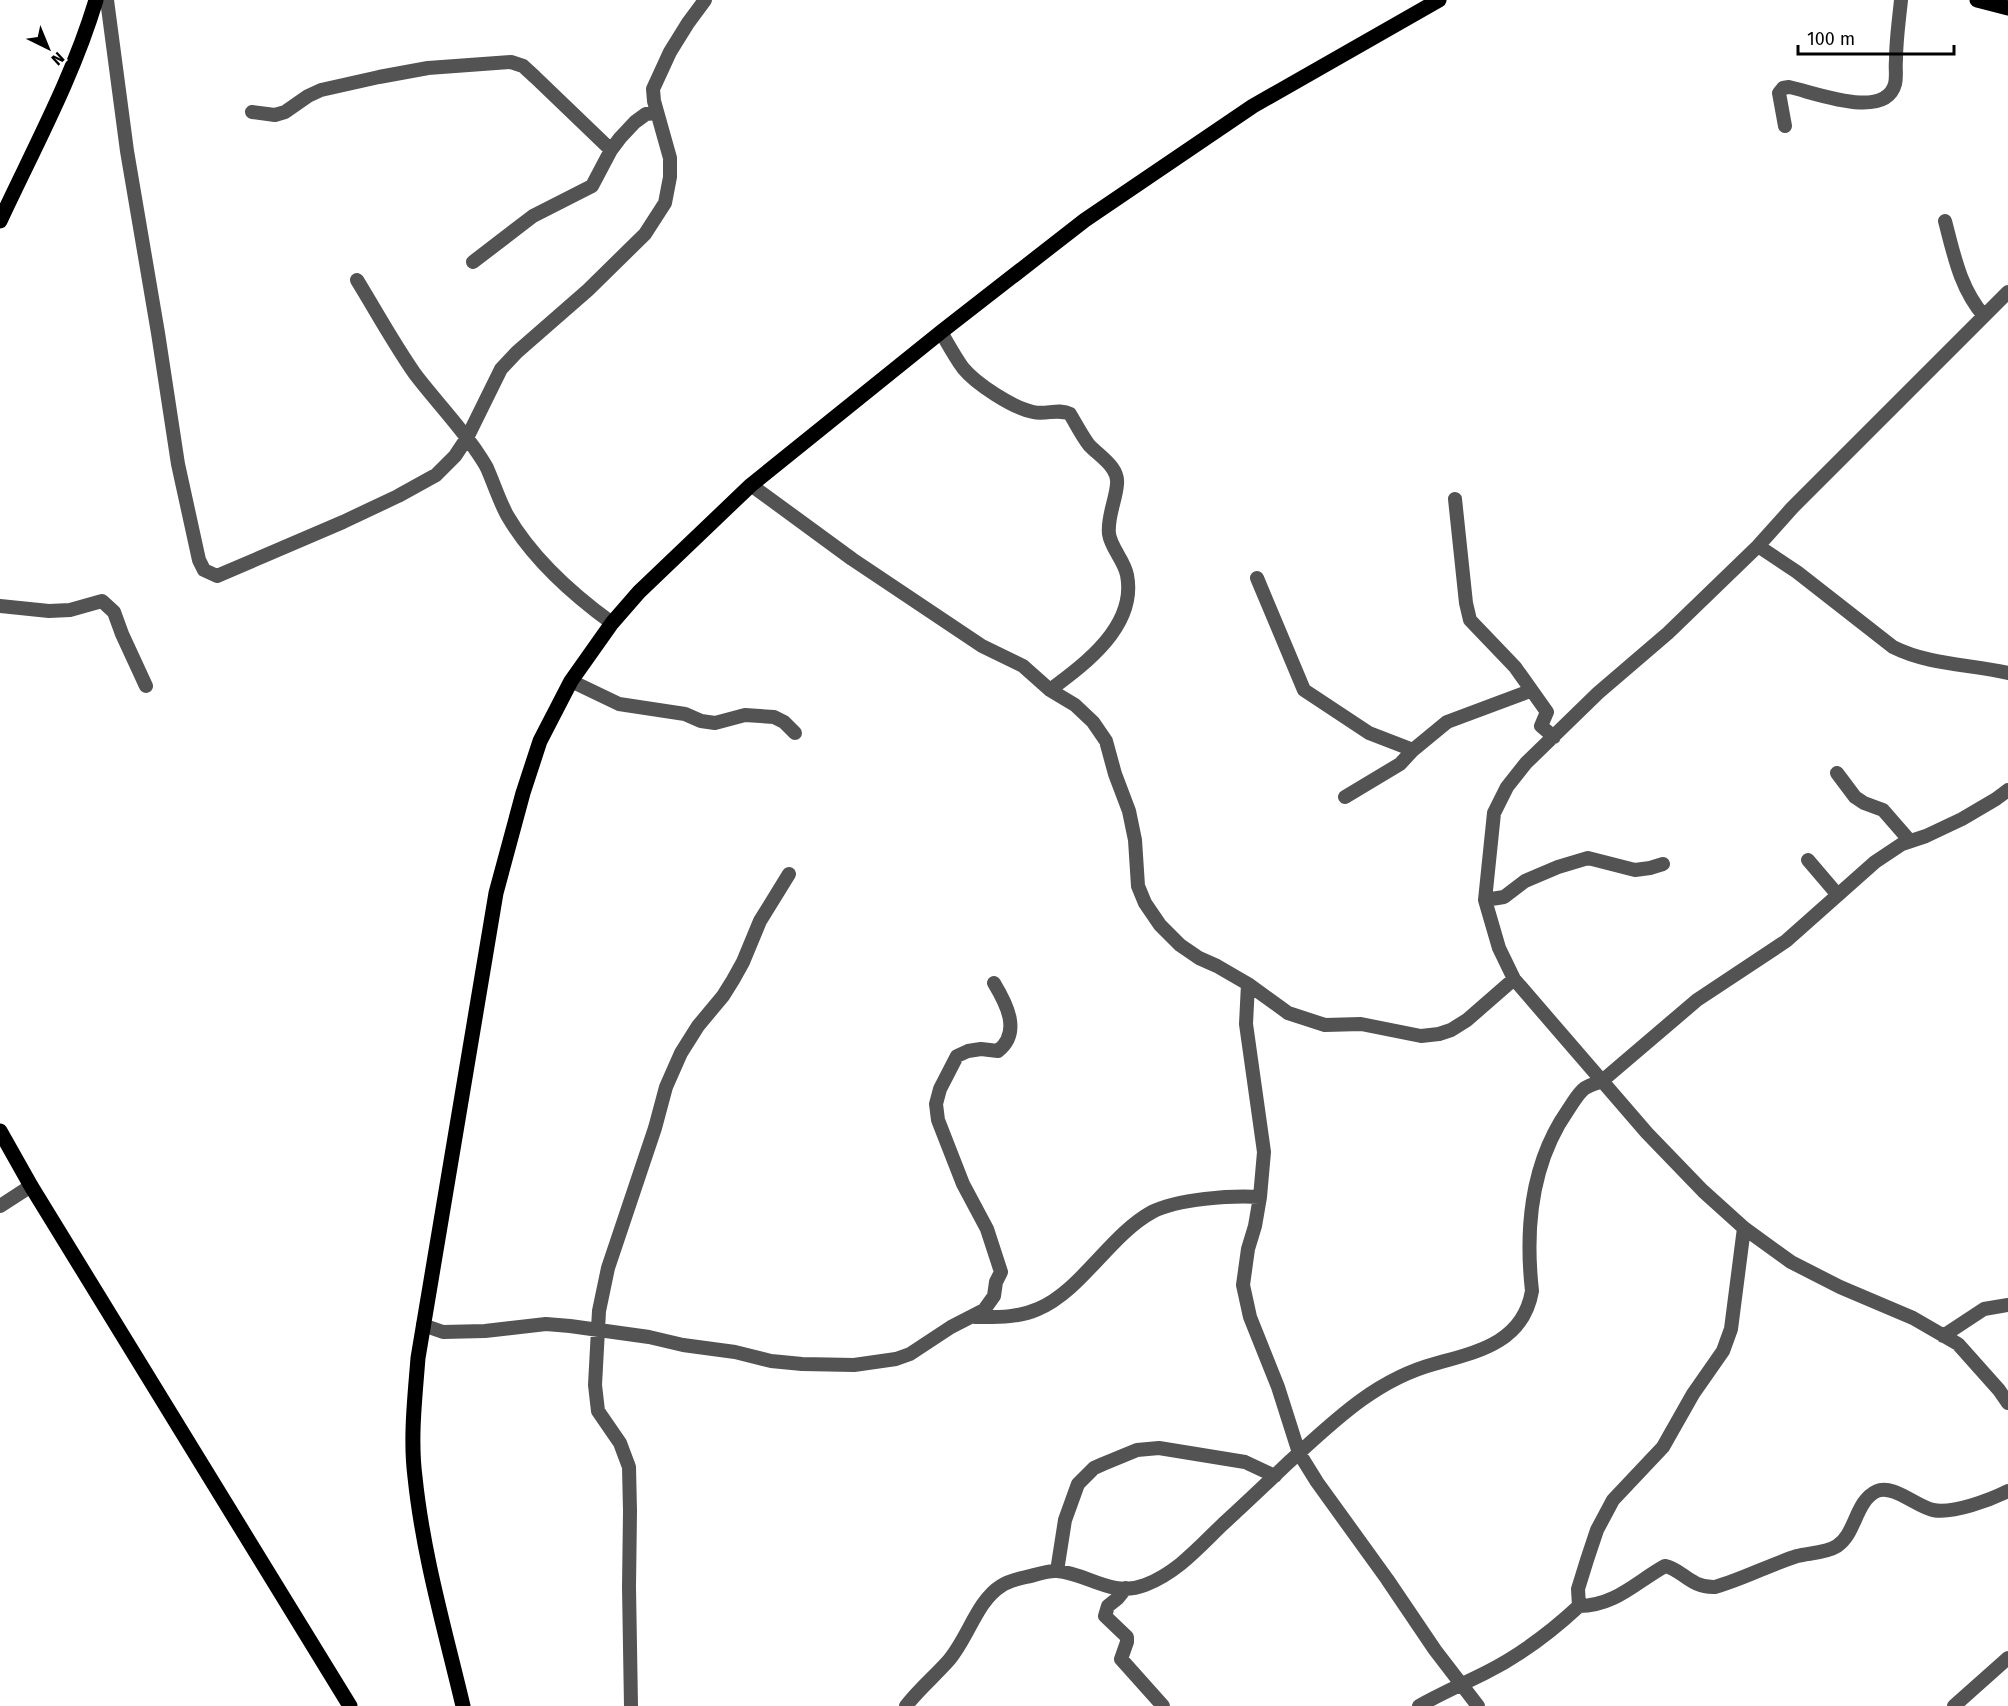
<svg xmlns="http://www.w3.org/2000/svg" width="2008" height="1706" viewBox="0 0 2008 1706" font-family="'Fira Sans',sans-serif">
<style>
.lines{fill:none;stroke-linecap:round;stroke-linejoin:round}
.minor{stroke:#535353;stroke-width:14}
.major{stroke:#000;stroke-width:15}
</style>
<rect width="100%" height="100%" fill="#fff"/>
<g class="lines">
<path class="minor" d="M 107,0 L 127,151 L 158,333 L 178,464 L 199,560 L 204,570 L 217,576 L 343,522 L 398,496 L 436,475 L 455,456 L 467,438 L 501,369 L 517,352 L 588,290 L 645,234 L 665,203 L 670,177 L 670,158 L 654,101 L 653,89 L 670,52 L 688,23 L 705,0
M 252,112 L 275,115 L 285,112 L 308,96 L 321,90 L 379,77 L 428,68 L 511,62 L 523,66 L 535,77 L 611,150
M 1785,126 L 1779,93 L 1783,88 L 1789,87 C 1814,92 1885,121 1895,84 C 1897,76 1895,68 1896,60 C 1896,40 1899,20 1901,0
M 1945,221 C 1954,255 1960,288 1984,316
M 473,262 L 533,216 L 592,186 L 611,150 L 620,138 L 635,122 L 646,114 L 657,113
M 357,280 C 376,311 394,344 415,374 C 434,399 457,423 475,449 C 479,455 484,462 487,468 C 494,484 499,500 507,515 C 532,558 572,594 612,623
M 2008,292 L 1792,508 L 1758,546 L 1668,633 L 1598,693 L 1526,763 L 1507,787 L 1494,813 L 1485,900 L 1499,948 L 1514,979 L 1647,1133 L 1703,1191 L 1744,1228 L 1791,1262 L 1840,1287 L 1913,1318 L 1958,1344 L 1999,1390 L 2008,1403
M 941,332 C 948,344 955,357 963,368 C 976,384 1013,408 1033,412 C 1046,415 1059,408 1070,414 C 1076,424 1082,436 1089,445 C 1099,456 1119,467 1117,484 C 1116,500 1107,517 1109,534 C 1111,548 1124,560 1127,575 C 1137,626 1085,664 1050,690
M 751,485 L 852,559 L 982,646 L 1023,666 L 1050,690 L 1075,705 L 1093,722 L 1106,741 L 1115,774 L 1129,811 L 1135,840 L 1138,886 L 1145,903 L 1160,925 L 1180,945 L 1199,958 L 1217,966 L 1248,984 L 1288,1013 L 1325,1025 L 1361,1024 L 1421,1036 L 1439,1034 L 1451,1030 L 1467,1020 L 1514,979
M 1455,499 L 1466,603 L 1470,620 L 1515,667 L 1547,712 L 1541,726 L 1554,737
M 1758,546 L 1797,572 L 1893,647 C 1929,665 1969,664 2008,673
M 1257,578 L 1304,690 L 1369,733 L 1413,750
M 0,606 L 49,611 L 70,610 L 102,601 L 114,612 L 122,634 L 146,686
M 571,681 L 619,704 L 685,714 L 701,721 L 715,723 L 745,715 L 774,717 L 784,722 L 795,733
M 1837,773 L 1855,797 L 1864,803 L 1883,810 L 1910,841
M 1345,797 L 1400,764 L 1413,750 L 1447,722 L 1530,691
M 1808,860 L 1837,894
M 1485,900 L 1504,897 L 1525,881 L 1558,867 L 1588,858 L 1635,870 L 1650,868 L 1663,864
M 1248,984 L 1246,1024 L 1264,1152 L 1260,1197 L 1255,1226 L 1248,1249 L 1243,1285 L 1250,1317 L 1278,1387 L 1299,1453 L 1317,1482 L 1387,1579 L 1435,1650 L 1478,1706
M 0,1206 L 31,1186
M 975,1317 C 996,1317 1018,1318 1038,1309 C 1081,1291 1110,1235 1152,1212 C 1177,1199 1232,1195 1260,1197
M 423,1325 L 443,1332 L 485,1331 L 546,1324 L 570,1326 L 649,1337 L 683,1345 L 735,1352 L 771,1361 L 802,1364 L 854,1365 L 896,1359 L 910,1354 L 951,1327 L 984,1310 L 994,1296 L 996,1282 L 1001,1272 L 987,1229 L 963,1184 L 938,1120 L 936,1104 L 940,1089 L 957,1056 L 968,1051 L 981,1049 L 998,1051 C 1022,1032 1006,1003 994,983
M 1943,1336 L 1984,1309 L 2008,1305
M 1057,1571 L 1065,1520 L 1078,1484 L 1094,1468 L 1103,1464 L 1137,1450 L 1159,1448 L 1245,1462 L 1275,1476
M 1126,1588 L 1118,1598 L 1108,1606 L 1105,1616 L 1127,1637 L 1127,1642 L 1121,1659 L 1163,1706
M 1579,1606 L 1578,1589 L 1587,1560 L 1597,1530 L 1613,1500 L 1663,1447 L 1693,1394 L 1723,1351 L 1731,1329 L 1744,1228
M 631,1706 L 629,1587 L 630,1511 L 629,1467 L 620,1443 L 598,1411 L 595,1385 L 599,1311 L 608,1268 L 655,1128 L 666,1087 L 681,1053 L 698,1026 L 723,996 L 733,980 L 743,962 L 760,921 L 789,874
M 906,1706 C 919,1689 935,1676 949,1660 C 968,1638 977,1601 1001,1586 C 1008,1581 1017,1579 1026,1577 C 1036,1575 1048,1570 1057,1571 C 1087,1573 1111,1598 1145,1585 C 1177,1573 1199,1547 1223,1524 C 1245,1504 1267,1483 1289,1462 C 1333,1422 1375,1380 1434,1364 C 1477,1352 1523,1343 1532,1291 C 1525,1228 1531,1163 1568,1110 C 1573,1103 1578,1093 1585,1088 C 1590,1085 1597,1083 1602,1081 L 1697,1000 L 1786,941 L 1875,862 L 1902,844 L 1926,836 L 1962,819 L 1996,799 L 2008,790
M 1419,1706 C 1440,1694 1463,1684 1485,1673 C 1519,1656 1551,1632 1579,1606 C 1615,1606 1636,1582 1665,1566 C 1682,1569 1690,1588 1715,1587 C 1743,1579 1769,1565 1797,1556 C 1809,1553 1826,1553 1837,1546 C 1856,1534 1855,1501 1877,1491 C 1893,1484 1917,1507 1933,1510 C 1953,1514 1990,1500 2008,1491
M 1954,1706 L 2008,1658"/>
<path class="major" d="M 1977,0 L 2008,8
M 0,221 C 34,148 73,77 96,0
M 0,1131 L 31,1186 L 350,1706
M 463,1706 C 445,1630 423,1555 415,1477 C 410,1438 415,1397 418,1358 L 496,893 L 523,793 L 540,741 L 571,681 L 612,623 L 639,592 L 751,485 L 941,332 L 1085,220 L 1253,106 L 1439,0"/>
</g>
<g transform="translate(48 48) rotate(137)" stroke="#ffffff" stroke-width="4.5" paint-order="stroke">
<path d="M0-4.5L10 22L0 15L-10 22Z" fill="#000000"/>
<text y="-9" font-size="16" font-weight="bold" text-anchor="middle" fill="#000000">N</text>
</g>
<path d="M1798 45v9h156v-9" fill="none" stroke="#000000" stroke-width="3"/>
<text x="1807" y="45" font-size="18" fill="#000000" stroke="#ffffff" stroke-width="4.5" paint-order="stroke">100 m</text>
</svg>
